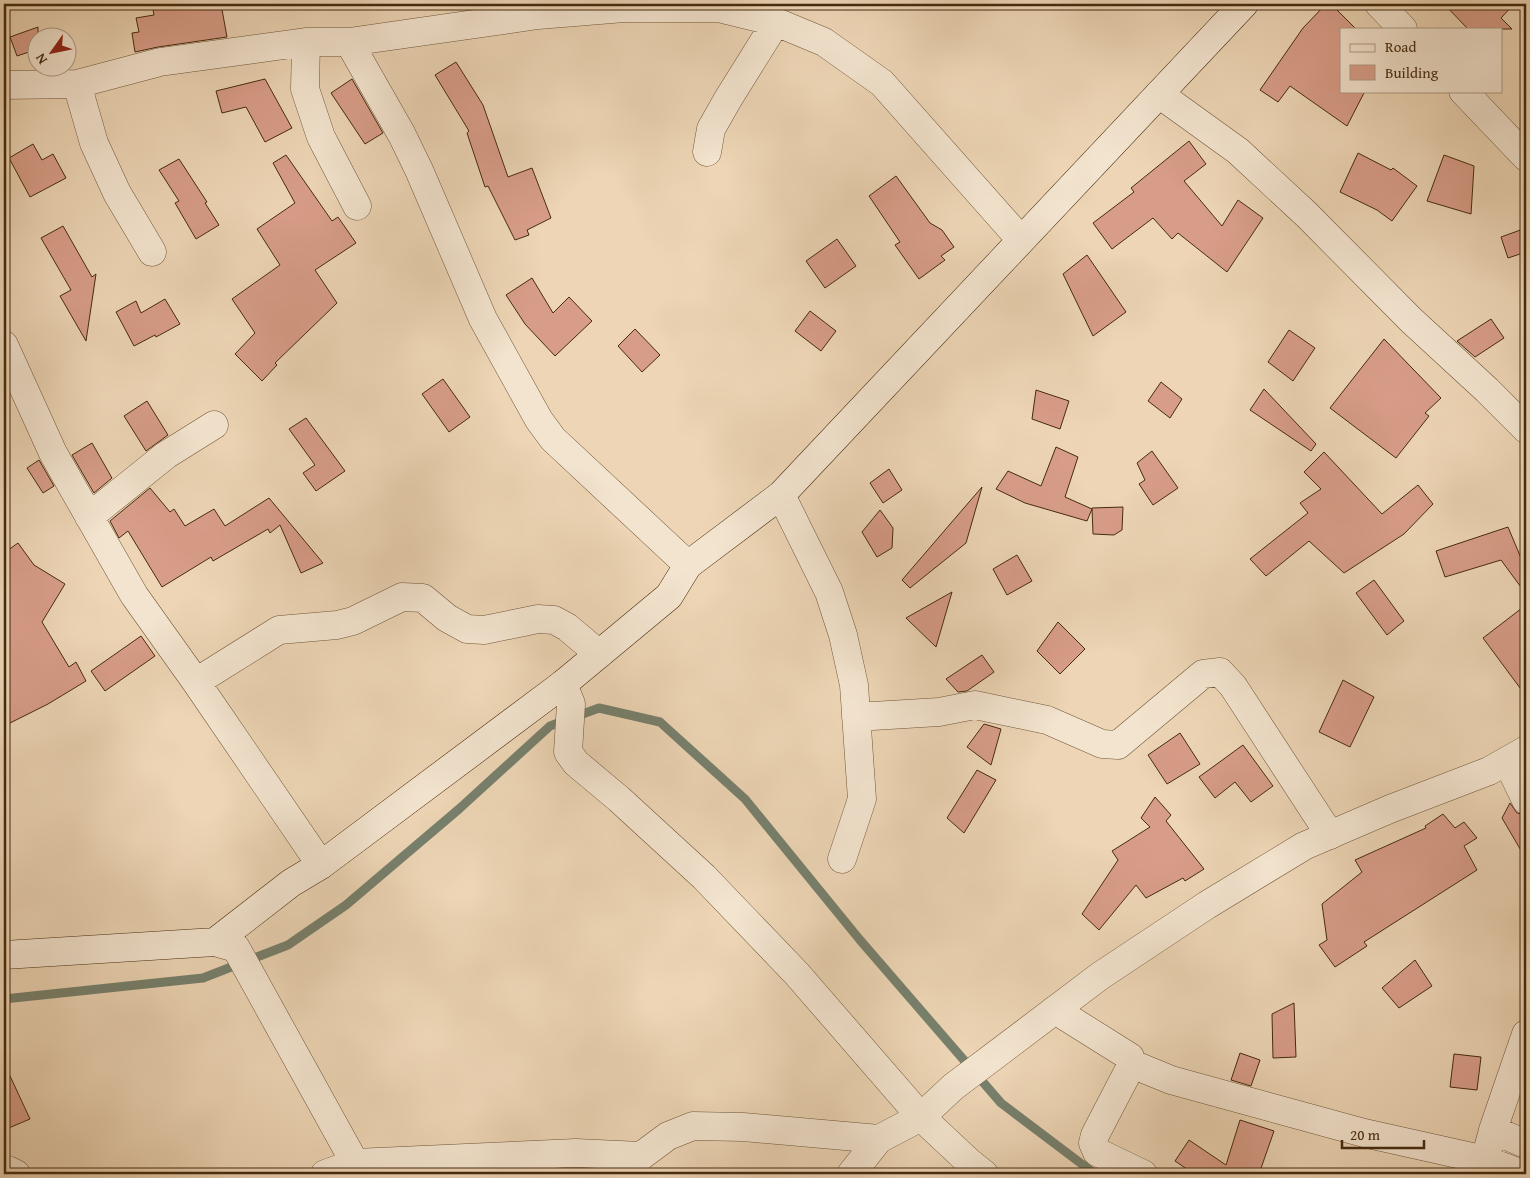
<svg xmlns="http://www.w3.org/2000/svg" width="1530" height="1178" viewBox="0 0 1530 1178" font-family="'Gentium Book Plus',serif">
<style>
.lines{fill:none;stroke-linecap:round;stroke-linejoin:round}
.stream{stroke:#77806d;stroke-width:9}
.building{fill:#d89d88;stroke:#452b0f}
.minor-casing{stroke:#6f5638;stroke-width:29}
.tertiary-casing{stroke:#6f5638;stroke-width:29}
.secondary-casing{stroke:#452b0f;stroke-width:29}
.minor{stroke:#f3e4cf;stroke-width:28}
.tertiary{stroke:#f3e4cf;stroke-width:28}
.secondary{stroke:#f3e4cf;stroke-width:28}
</style>
<rect width="100%" height="100%" fill="#edd5b5"/>
<filter id="stains"><feTurbulence type="fractalNoise" baseFrequency=".004" numOctaves="4"/><feColorMatrix values="0 0 0 0 .2 0 0 0 0 .09 0 0 0 0 .02 0 0 0 .5 -.17"/></filter>
<radialGradient id="worn" r=".72"><stop offset=".6" stop-color="#630" stop-opacity="0"/><stop offset="1" stop-color="#630" stop-opacity=".3"/></radialGradient>
<g class="lines">
<path class="stream" d="M 4,999 L 203,978 L 288,945 L 346,905 L 459,809 L 550,726 L 599,708 L 660,722 L 745,799 L 860,940 L 1001,1103 L 1095,1174"/>
</g>
<path class="building" d="M 152,4 L 221,4 L 227,37 L 158,47 L 135,52 L 132,33 L 139,32 L 136,18 L 154,15 Z
M 1326,4 L 1331,4 L 1356,29 L 1341,29 L 1341,91 L 1365,91 L 1347,126 L 1290,86 L 1278,102 L 1260,90 L 1303,28 Z
M 1444,4 L 1514,4 L 1501,18 L 1512,29 L 1468,29 Z
M 38,27 L 38,49 L 17,56 L 10,37 Z
M 456,62 L 483,105 L 508,177 L 532,168 L 551,218 L 527,230 L 529,235 L 515,240 L 488,186 L 485,187 L 467,133 L 469,131 L 435,75 Z
M 265,79 L 292,128 L 265,142 L 246,107 L 222,113 L 216,91 Z
M 352,79 L 383,133 L 365,144 L 331,93 Z
M 1189,141 L 1206,164 L 1184,181 L 1222,226 L 1238,200 L 1263,218 L 1227,272 L 1178,233 L 1172,239 L 1153,218 L 1112,249 L 1093,223 L 1134,192 L 1131,188 Z
M 33,144 L 42,160 L 53,154 L 66,178 L 30,197 L 9,158 Z
M 1358,153 L 1391,170 L 1393,168 L 1417,186 L 1392,221 L 1377,210 L 1340,192 Z
M 286,155 L 332,221 L 338,217 L 356,243 L 315,270 L 337,303 L 275,363 L 277,365 L 262,381 L 235,354 L 255,333 L 232,299 L 280,265 L 257,229 L 295,203 L 273,163 Z
M 1444,155 L 1474,166 L 1471,214 L 1427,201 Z
M 179,159 L 207,202 L 205,203 L 219,225 L 196,239 L 175,203 L 179,201 L 159,170 Z
M 896,176 L 930,223 L 942,230 L 954,247 L 941,256 L 945,260 L 919,279 L 895,245 L 900,242 L 869,196 Z
M 63,226 L 92,277 L 96,274 L 86,341 L 60,296 L 71,290 L 41,238 Z
M 1526,228 L 1526,252 L 1508,258 L 1501,237 Z
M 837,239 L 856,266 L 825,288 L 806,261 Z
M 1087,255 L 1126,312 L 1093,336 L 1063,274 Z
M 532,278 L 553,313 L 569,297 L 592,321 L 555,356 L 525,324 L 506,295 Z
M 165,299 L 180,324 L 156,337 L 155,335 L 134,346 L 116,312 L 136,301 L 141,313 Z
M 810,311 L 836,331 L 821,351 L 795,331 Z
M 1491,319 L 1504,338 L 1475,357 L 1457,341 Z
M 635,329 L 660,355 L 642,372 L 618,346 Z
M 1289,330 L 1315,348 L 1293,381 L 1268,362 Z
M 1384,339 L 1441,398 L 1425,413 L 1429,416 L 1396,458 L 1330,408 Z
M 443,379 L 470,417 L 449,432 L 422,394 Z
M 1161,382 L 1182,399 L 1170,418 L 1148,401 Z
M 1264,389 L 1316,444 L 1311,451 L 1250,410 Z
M 1036,390 L 1069,401 L 1060,429 L 1032,419 Z
M 147,401 L 168,435 L 146,451 L 124,416 Z
M 306,418 L 345,471 L 316,491 L 303,473 L 315,465 L 289,429 Z
M 92,443 L 112,478 L 94,493 L 72,455 Z
M 1056,447 L 1078,457 L 1065,497 L 1092,509 L 1087,521 L 1025,503 L 996,489 L 1008,471 L 1041,486 Z
M 1152,451 L 1178,488 L 1153,505 L 1139,484 L 1145,480 L 1137,463 Z
M 1324,452 L 1382,514 L 1418,485 L 1433,504 L 1404,534 L 1344,573 L 1309,541 L 1266,576 L 1250,559 L 1308,513 L 1300,503 L 1321,489 L 1304,472 Z
M 39,460 L 54,486 L 43,493 L 27,468 Z
M 889,469 L 902,490 L 883,503 L 870,483 Z
M 982,487 L 966,543 L 910,588 L 902,580 Z
M 150,488 L 170,512 L 174,509 L 185,526 L 214,509 L 225,526 L 269,498 L 323,563 L 301,573 L 280,525 L 270,533 L 268,529 L 213,561 L 211,557 L 162,587 L 128,531 L 119,538 L 110,521 Z
M 1123,507 L 1122,530 L 1114,535 L 1093,534 L 1092,508 Z
M 880,510 L 893,528 L 892,548 L 877,557 L 862,532 Z
M 1508,527 L 1526,570 L 1526,594 L 1501,560 L 1445,577 L 1436,551 Z
M 18,543 L 34,565 L 65,584 L 42,622 L 69,667 L 76,662 L 86,681 L 48,704 L 4,726 L 4,553 Z
M 1017,555 L 1032,581 L 1007,595 L 993,569 Z
M 1374,580 L 1404,621 L 1387,635 L 1356,593 Z
M 952,592 L 936,647 L 906,618 Z
M 1526,605 L 1526,696 L 1483,638 Z
M 1058,622 L 1085,649 L 1060,674 L 1037,651 Z
M 141,636 L 155,656 L 105,691 L 91,671 Z
M 982,655 L 994,672 L 967,691 L 958,692 L 946,679 Z
M 1343,680 L 1374,697 L 1350,747 L 1319,732 Z
M 984,724 L 1001,729 L 991,765 L 967,747 Z
M 1180,733 L 1200,764 L 1167,784 L 1148,755 Z
M 1243,745 L 1273,786 L 1251,802 L 1235,782 L 1215,798 L 1199,777 Z
M 977,770 L 996,780 L 964,833 L 947,818 Z
M 1155,797 L 1171,815 L 1166,821 L 1204,869 L 1185,881 L 1183,878 L 1146,898 L 1136,885 L 1099,930 L 1082,914 L 1118,860 L 1112,851 L 1150,827 L 1141,818 Z
M 1510,803 L 1517,813 L 1526,815 L 1526,859 L 1502,818 Z
M 1443,814 L 1455,828 L 1464,822 L 1477,838 L 1464,846 L 1477,870 L 1364,942 L 1367,946 L 1335,967 L 1319,945 L 1327,940 L 1322,904 L 1362,872 L 1355,860 L 1426,828 L 1425,826 Z
M 1415,960 L 1432,986 L 1399,1008 L 1382,988 Z
M 1294,1003 L 1296,1057 L 1273,1058 L 1272,1014 Z
M 1240,1053 L 1260,1060 L 1251,1086 L 1231,1080 Z
M 1454,1054 L 1481,1057 L 1477,1090 L 1450,1087 Z
M 4,1063 L 30,1119 L 4,1130 Z
M 1240,1120 L 1274,1131 L 1259,1174 L 1194,1174 L 1175,1161 L 1189,1140 L 1226,1165 Z"/>
<g class="lines">
<g class="minor-casing">
<path id="minor" d="M 1379,4 L 1403,29
M 306,42 L 305,89 L 321,137 L 357,206
M 349,42 L 402,135 L 419,170 L 483,319 L 539,420 L 553,439 L 688,565
M 77,84 L 94,143 L 117,193 L 152,252
M 4,85 L 77,84 L 160,62 L 306,42 L 349,42 L 538,15 L 624,8 L 718,8 L 776,22 L 824,42 L 882,83 L 1021,240
M 1463,91 L 1526,157
M 1159,94 L 1238,151 L 1307,215 L 1411,320 L 1487,390 L 1526,429
M 707,152 L 711,129 L 728,99 L 776,22
M 4,345 L 53,453 L 134,595 L 196,682 L 321,865
M 781,495 L 829,592 L 843,635 L 854,685 L 862,799 L 842,859
M 89,517 L 166,455 L 214,425
M 196,682 L 279,630 L 337,625 L 353,621 L 402,597 L 423,598 L 447,618 L 467,629 L 484,630 L 538,619 L 554,620 L 567,627 L 599,654
M 563,684 L 571,704 L 568,752 L 576,763 L 619,799 L 704,877 L 797,974 L 921,1117 L 969,1162 L 984,1174
M 856,717 L 939,712 L 975,705 L 1047,720 L 1102,744 L 1118,745 L 1203,674 L 1220,672 L 1233,686 L 1330,835
M 1507,761 L 1526,800
M 1055,1010 L 1130,1057 L 1132,1064 L 1095,1135 L 1093,1143 L 1097,1152 L 1143,1174
M 1132,1064 L 1171,1080 L 1364,1133 L 1485,1160 L 1523,1174
M 1493,1130 L 1526,1144
M 4,1170 L 8,1170 L 16,1174
M 628,1170 L 641,1156 L 668,1136 L 693,1126 L 743,1127 L 879,1139
M 325,1174 L 355,1163 L 576,1153 L 641,1156
M 1484,1174 L 1485,1160 L 1493,1130 L 1526,1034"/>
</g>
<g class="tertiary-casing">
<path id="tertiary" d="M 215,942 L 236,948 L 361,1174
M 851,1174 L 879,1139 L 921,1117 L 953,1087 L 1100,976 L 1207,905 L 1304,846 L 1390,809 L 1489,771 L 1526,750"/>
</g>
<g class="secondary-casing">
<path id="secondary" d="M 4,955 L 215,942 L 291,883 L 321,865 L 563,684 L 669,596 L 688,565 L 781,495 L 1244,4"/>
</g>
<use href="#minor" class="minor"/>
<use href="#tertiary" class="tertiary"/>
<use href="#secondary" class="secondary"/>
</g>
<rect width="1530" height="1178" fill="none" stroke="#edd5b5" stroke-width="20"/>
<rect x="5" y="5" width="1520" height="1168" fill="none" stroke="#452b0f" stroke-width="2.5"/>
<rect x="10" y="10" width="1510" height="1158" fill="none" stroke="#452b0f"/>
<rect x="1340" y="28" width="162" height="65" fill="#f3e4cf" stroke="#ad9a82"/>
<rect x="1350" y="44" width="25" height="8" fill="#f3e4cf" stroke="#ad9a82"/>
<text x="1385" y="52" font-size="15" fill="#452b0f">Road</text>
<rect x="1350" y="65" width="25" height="15" fill="#d89d88" stroke="#ad9a82"/>
<text x="1385" y="78" font-size="15" fill="#452b0f">Building</text>
<g transform="translate(52 52) rotate(237)"><circle r="24" fill="#f3e4cf" stroke="#ad9a82"/>
<path d="M0-4L9 19L0 12L-9 19Z" fill="#8f2418"/>
<text y="-8" font-size="14" font-weight="bold" text-anchor="middle" fill="#452b0f">N</text>
</g>
<path d="M1342 1140v8h82v-8" fill="none" stroke="#452b0f" stroke-width="2.5"/>
<text x="1350" y="1140" font-size="15" fill="#452b0f" stroke="#f3e4cf" stroke-width="4" paint-order="stroke">20 m</text>
<rect width="100%" height="100%" filter="url(#stains)"/>
<rect width="100%" height="100%" fill="url(#worn)"/>
</svg>
